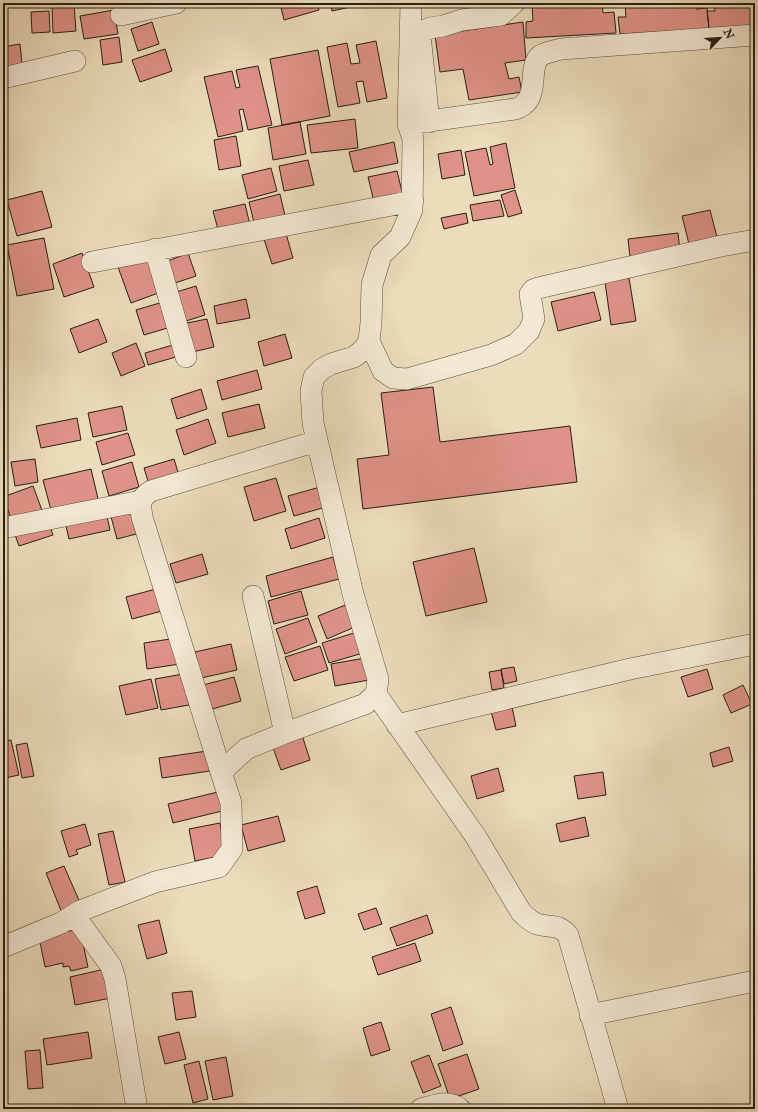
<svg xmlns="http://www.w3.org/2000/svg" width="758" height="1112" viewBox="0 0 758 1112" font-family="'IM FELL Double Pica',serif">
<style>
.building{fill:#df9288;stroke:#281f16}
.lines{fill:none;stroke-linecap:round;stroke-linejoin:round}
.minor-casing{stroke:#594e3f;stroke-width:22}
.minor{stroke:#f3e8d3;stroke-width:21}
</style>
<rect width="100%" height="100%" fill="#ecdcbb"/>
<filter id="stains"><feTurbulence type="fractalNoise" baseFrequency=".005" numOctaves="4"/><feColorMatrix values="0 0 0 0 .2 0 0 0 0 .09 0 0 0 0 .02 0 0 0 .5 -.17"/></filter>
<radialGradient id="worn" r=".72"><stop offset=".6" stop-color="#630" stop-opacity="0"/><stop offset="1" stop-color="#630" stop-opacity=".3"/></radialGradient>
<path class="building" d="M 280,3 L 317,3 L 319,10 L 284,20 Z
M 330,3 L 369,3 L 332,11 Z
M 532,3 L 602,3 L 603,13 L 614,12 L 616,33 L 526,38 L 526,22 L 533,21 Z
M 625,3 L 696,3 L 696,9 L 707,8 L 709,29 L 620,34 L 618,17 L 626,17 Z
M 714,3 L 755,3 L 755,25 L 709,28 L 707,11 L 715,11 Z
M 74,4 L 76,31 L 53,33 L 52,6 Z
M 114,10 L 118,34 L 84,39 L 80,16 Z
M 49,11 L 50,32 L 32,33 L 31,12 Z
M 152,22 L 159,44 L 138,51 L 131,29 Z
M 523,22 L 526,60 L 505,63 L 509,79 L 519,77 L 522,92 L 469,100 L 463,69 L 440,72 L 435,35 Z
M 119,37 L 122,62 L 103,65 L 100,40 Z
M 376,41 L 387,98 L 367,102 L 363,81 L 356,82 L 360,103 L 338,107 L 327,47 L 347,43 L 351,64 L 360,63 L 356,45 Z
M 20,44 L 22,64 L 3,67 L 3,47 Z
M 165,49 L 172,71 L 140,82 L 132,60 Z
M 318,50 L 330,116 L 282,125 L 270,59 Z
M 258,66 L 272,125 L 248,130 L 243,109 L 239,110 L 243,131 L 218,137 L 204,77 L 232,71 L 236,88 L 240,87 L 236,70 Z
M 355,119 L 358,148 L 311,153 L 307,125 Z
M 300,122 L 306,154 L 273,160 L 268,128 Z
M 236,136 L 241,166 L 219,170 L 214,140 Z
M 394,142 L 398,163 L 354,172 L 349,152 Z
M 506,143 L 515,188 L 474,196 L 465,152 L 486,148 L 490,165 L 493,164 L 490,147 Z
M 461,150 L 465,175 L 442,179 L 438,154 Z
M 308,160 L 314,185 L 284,191 L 279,166 Z
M 271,168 L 277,191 L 248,199 L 242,175 Z
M 397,171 L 403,196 L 374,202 L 368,177 Z
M 515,190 L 522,213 L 508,217 L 501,195 Z
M 42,191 L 52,227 L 17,236 L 7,200 Z
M 280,194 L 286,220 L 255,227 L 249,202 Z
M 500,200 L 504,216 L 473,221 L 470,205 Z
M 245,204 L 250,225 L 219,233 L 213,211 Z
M 710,210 L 718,241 L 690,248 L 682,216 Z
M 466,213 L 468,223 L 444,229 L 441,218 Z
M 285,230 L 293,258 L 272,264 L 263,236 Z
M 678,233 L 680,251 L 630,257 L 628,239 Z
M 44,238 L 54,289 L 17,296 L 7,245 Z
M 82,253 L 94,287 L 64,297 L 53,264 Z
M 188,253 L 196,276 L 175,283 L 168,261 Z
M 147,256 L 161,292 L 131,303 L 118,267 Z
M 629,278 L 636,321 L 611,325 L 605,282 Z
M 196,286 L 205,315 L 183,322 L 173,293 Z
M 594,292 L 601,320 L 558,331 L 551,302 Z
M 246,299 L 250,318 L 217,324 L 214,306 Z
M 163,302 L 171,327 L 144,335 L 136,310 Z
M 98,319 L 107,342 L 79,353 L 70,329 Z
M 207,319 L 214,347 L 188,353 L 182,324 Z
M 285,334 L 292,358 L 264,366 L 258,342 Z
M 136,343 L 145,366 L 121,376 L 112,353 Z
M 173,345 L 176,357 L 148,365 L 145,353 Z
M 257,370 L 262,389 L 222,400 L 217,381 Z
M 433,387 L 440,442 L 570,426 L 577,482 L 363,509 L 357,459 L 389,455 L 381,393 Z
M 201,389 L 207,409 L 177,419 L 171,399 Z
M 259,404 L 265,428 L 228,437 L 222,413 Z
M 122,406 L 127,430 L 93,437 L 88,413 Z
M 77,418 L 81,440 L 41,448 L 36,426 Z
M 208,419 L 216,443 L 184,455 L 176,430 Z
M 128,433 L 135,455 L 102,465 L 96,442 Z
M 35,459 L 38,482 L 15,486 L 11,462 Z
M 174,459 L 181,482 L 151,491 L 144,468 Z
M 132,462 L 139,487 L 109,496 L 102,471 Z
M 91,469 L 99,503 L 52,514 L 43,480 Z
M 276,478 L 286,511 L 254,521 L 244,487 Z
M 33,486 L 43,513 L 13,524 L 3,497 Z
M 320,487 L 326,507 L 294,516 L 288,496 Z
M 137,506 L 144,532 L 117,539 L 110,513 Z
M 106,512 L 110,530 L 69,539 L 65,522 Z
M 319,518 L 325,538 L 291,549 L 285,529 Z
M 48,521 L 53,535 L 19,546 L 14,532 Z
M 474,548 L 487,602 L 426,616 L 413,562 Z
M 202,554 L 208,574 L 176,583 L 170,564 Z
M 333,557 L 339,579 L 271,597 L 266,576 Z
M 156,589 L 162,611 L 132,619 L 126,597 Z
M 301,591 L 308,615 L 274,624 L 268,601 Z
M 348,604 L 357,626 L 327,639 L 318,616 Z
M 308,618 L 317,642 L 285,654 L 276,629 Z
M 357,632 L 363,653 L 329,663 L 322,643 Z
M 177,638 L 180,664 L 147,669 L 144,643 Z
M 231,644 L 237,670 L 201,678 L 195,652 Z
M 320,646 L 328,670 L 294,681 L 285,657 Z
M 365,658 L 369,680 L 335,686 L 331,664 Z
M 514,667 L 517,681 L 504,684 L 501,669 Z
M 707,669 L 713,689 L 688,697 L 681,677 Z
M 501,670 L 504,688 L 492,690 L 489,672 Z
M 183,674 L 189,705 L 161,710 L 155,679 Z
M 234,677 L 241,701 L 205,711 L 199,686 Z
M 151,679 L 158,708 L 126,715 L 119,686 Z
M 743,685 L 752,704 L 731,713 L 723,695 Z
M 512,707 L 516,726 L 496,730 L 491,711 Z
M 302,735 L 310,760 L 281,770 L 272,745 Z
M 11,740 L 19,775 L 5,778 L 3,768 L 3,741 Z
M 27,743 L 34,776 L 22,778 L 16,745 Z
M 729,747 L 733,761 L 713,767 L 710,753 Z
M 207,751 L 210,771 L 162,778 L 159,758 Z
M 498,768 L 504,791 L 477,799 L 471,776 Z
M 603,772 L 606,795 L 578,799 L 574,776 Z
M 218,792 L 222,811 L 173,823 L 168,804 Z
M 278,816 L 285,841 L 248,851 L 241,825 Z
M 585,817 L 589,836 L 560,842 L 556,824 Z
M 220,823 L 226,855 L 195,861 L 189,829 Z
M 85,824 L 91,845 L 76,850 L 78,854 L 69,857 L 61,831 Z
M 113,831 L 125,882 L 109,885 L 98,834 Z
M 64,866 L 81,905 L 62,913 L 46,873 Z
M 317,886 L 325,913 L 305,919 L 297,892 Z
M 376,908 L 382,924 L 364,930 L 358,914 Z
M 427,915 L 433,933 L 397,946 L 390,928 Z
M 159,920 L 167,953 L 147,959 L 138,925 Z
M 80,929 L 88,967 L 71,971 L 69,966 L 63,967 L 63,963 L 45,967 L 39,937 Z
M 415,943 L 421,961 L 378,975 L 372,957 Z
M 105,969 L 111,998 L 75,1005 L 70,977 Z
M 192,991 L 196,1017 L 176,1020 L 172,993 Z
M 451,1007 L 463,1044 L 443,1051 L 431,1014 Z
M 381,1022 L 390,1050 L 371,1056 L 363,1028 Z
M 88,1032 L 92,1058 L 47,1065 L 43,1039 Z
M 179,1032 L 186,1059 L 165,1064 L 158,1037 Z
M 40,1050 L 43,1088 L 28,1089 L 25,1051 Z
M 467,1054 L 479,1089 L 450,1099 L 438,1064 Z
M 429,1055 L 441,1086 L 423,1093 L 411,1062 Z
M 226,1057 L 233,1096 L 213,1100 L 205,1061 Z
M 199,1061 L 208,1099 L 193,1103 L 184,1065 Z"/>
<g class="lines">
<g class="minor-casing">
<path id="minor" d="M 121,15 L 176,3
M 3,78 L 75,61
M 429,122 L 420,35 L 423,31 L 430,28 L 443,26 L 462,20 L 501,15 L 514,3
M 408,124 L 515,109 C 518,108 521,107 523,105 C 539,94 528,66 540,56 C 546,52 554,51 561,49 L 755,35
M 155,249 L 186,357
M 92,262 L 413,201
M 369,341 L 383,371 L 393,378 L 407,379 L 491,355 L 516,344 L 529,331 L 534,319 L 530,294 L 533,290 L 538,288 L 721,246 L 755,240
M 3,528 L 141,501
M 253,596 L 285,733
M 376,694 L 476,837 L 521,912 C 526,917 531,922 537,924 C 550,928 558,923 568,935 L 618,1109
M 397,725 L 630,669 L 755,644
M 221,772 L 142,517 C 140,503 139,499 151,491 L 317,441
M 74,915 L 111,966 L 115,979 L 137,1109
M 3,947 L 61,923 L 80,911 L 155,882 L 219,867 L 232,849 L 231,803 L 221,772 L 246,749 L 285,733 L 365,704 L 376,694 L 378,679 L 353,594 L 313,423 L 311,391 L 314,377 L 322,369 L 331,364 L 354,357 L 363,350 L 369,341 L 371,323 L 372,285 L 381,255 L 400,237 L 412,210 L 413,139 L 408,124 L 411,3
M 590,1015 L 755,981
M 421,1109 C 434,1106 448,1099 460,1109"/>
</g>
<use href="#minor" class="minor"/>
</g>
<rect width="758" height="1112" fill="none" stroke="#ecdcbb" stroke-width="16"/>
<rect x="4" y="4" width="750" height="1104" fill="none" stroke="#281f16" stroke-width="2"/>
<rect x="8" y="8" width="742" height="1096" fill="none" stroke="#281f16"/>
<g transform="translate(720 38) rotate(65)" stroke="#f3e8d3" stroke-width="3" paint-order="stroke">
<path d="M0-3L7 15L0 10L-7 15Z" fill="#281f16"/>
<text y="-6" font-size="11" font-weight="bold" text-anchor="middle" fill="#281f16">N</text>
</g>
<rect width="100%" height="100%" filter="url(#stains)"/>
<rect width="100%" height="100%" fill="url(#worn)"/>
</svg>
